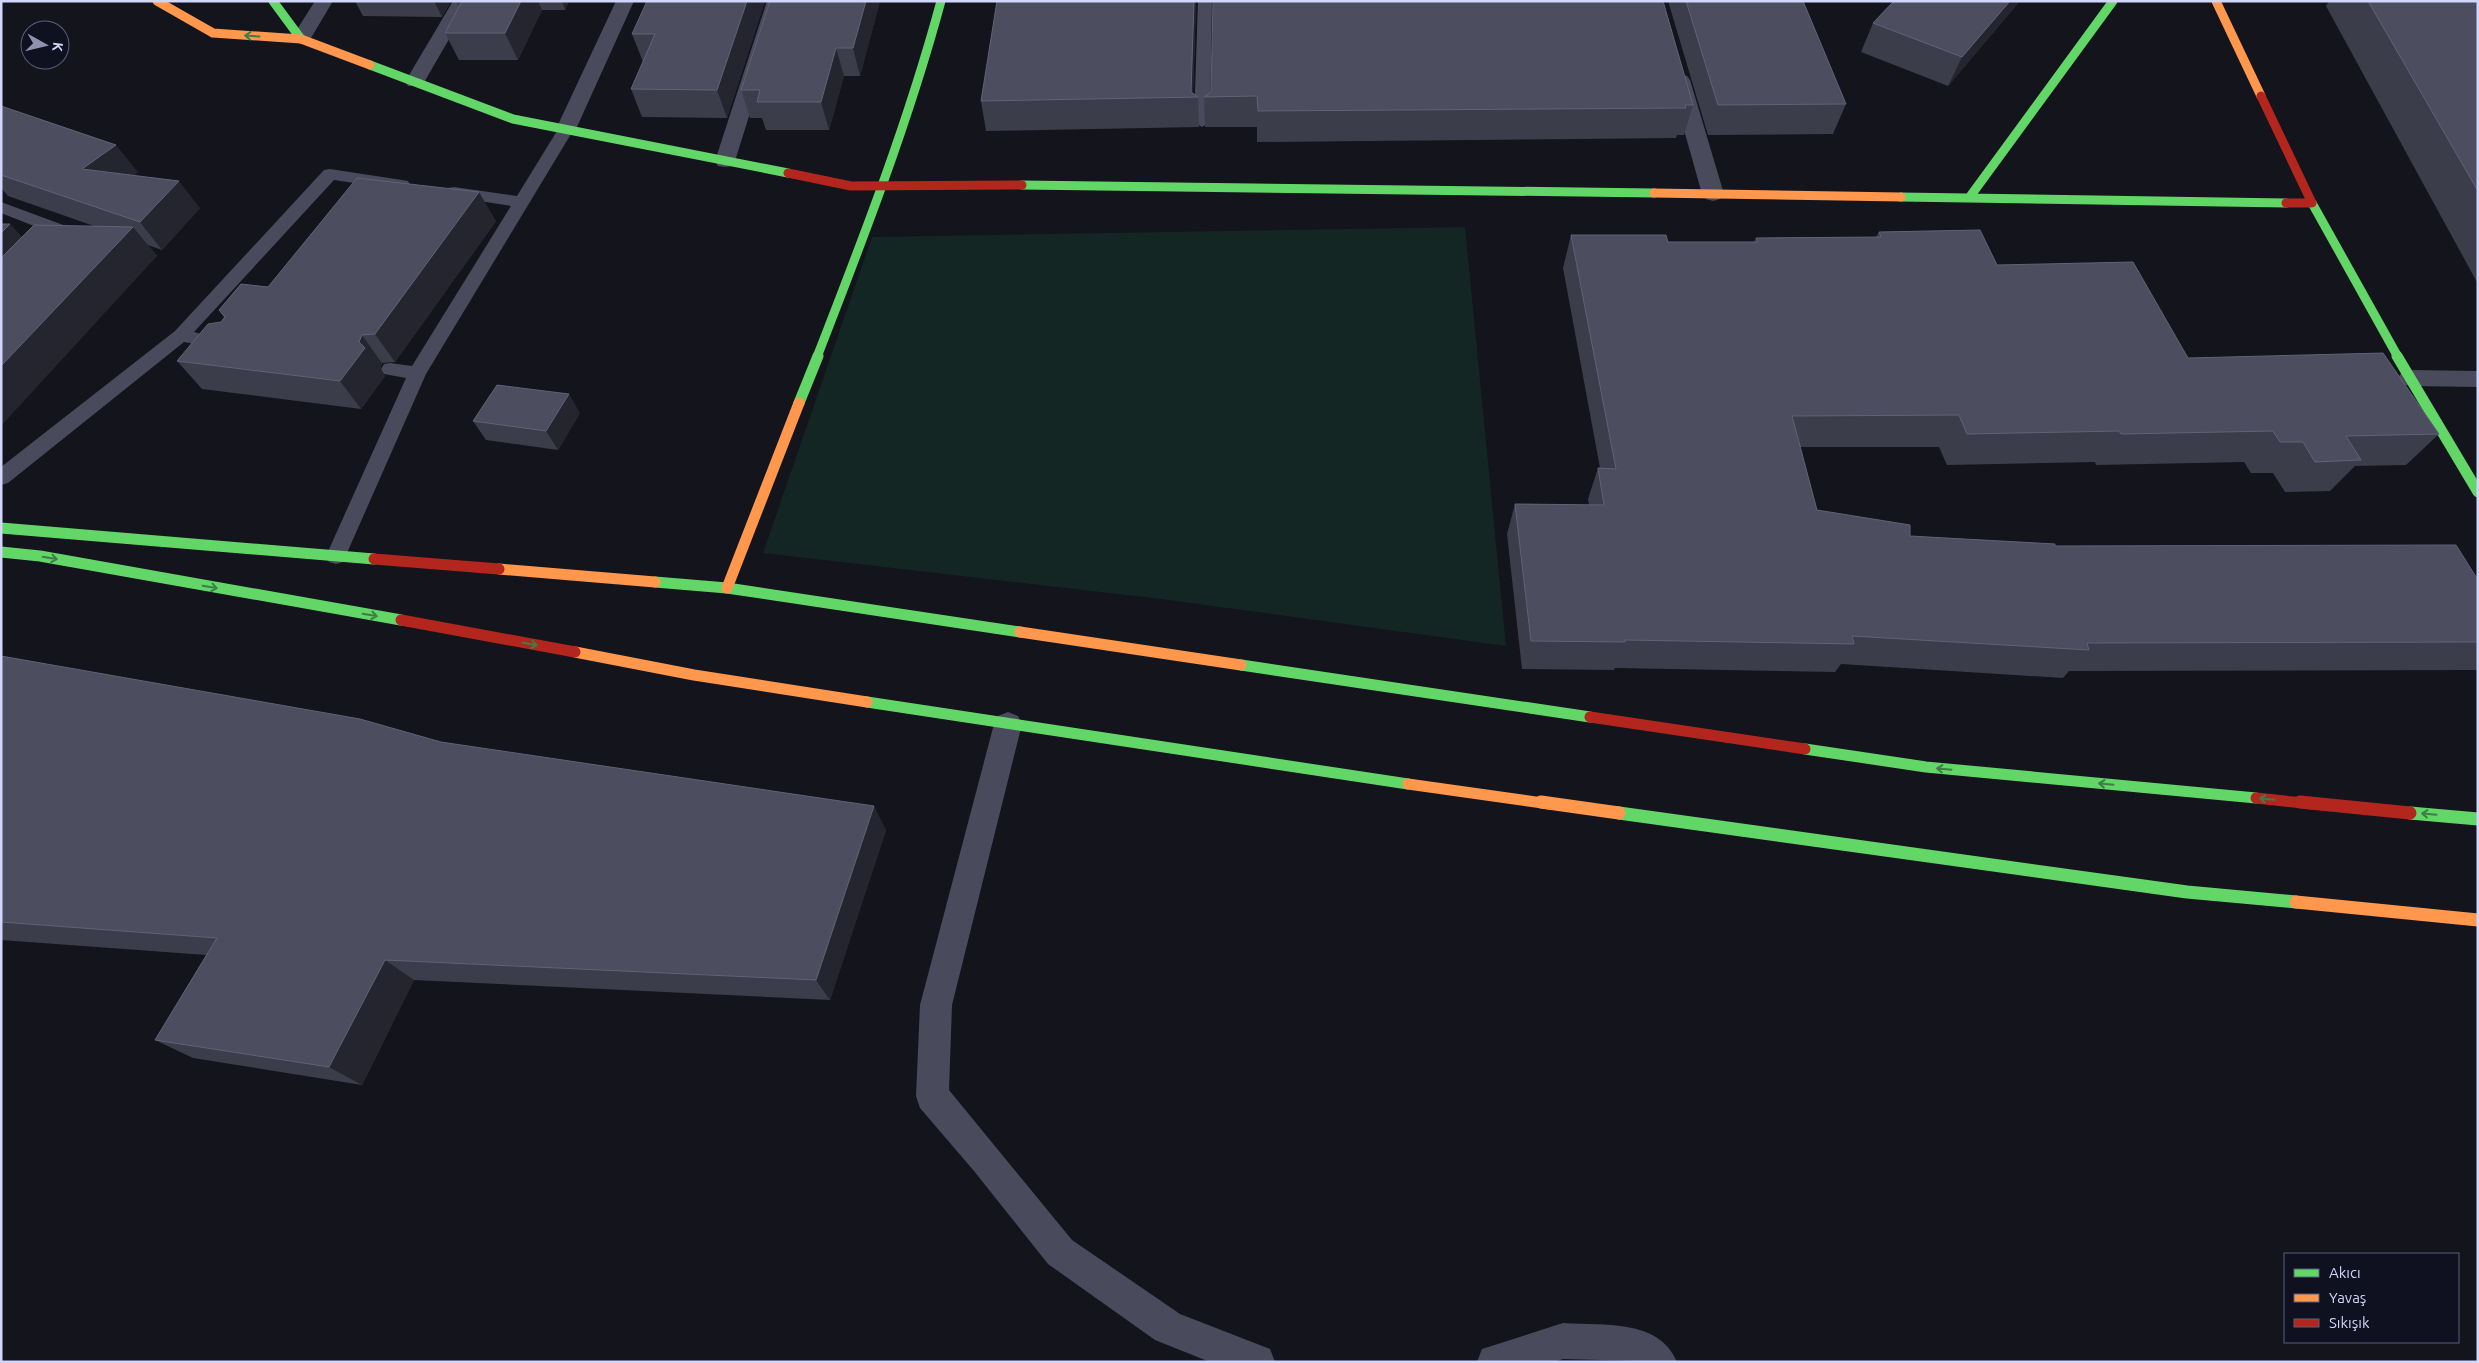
<svg xmlns="http://www.w3.org/2000/svg" width="2479" height="1363" viewBox="0 0 2479 1363" font-family="Ubuntu,sans-serif">
<style>
.green{fill:#132623}
.lines{fill:none;stroke-linecap:round;stroke-linejoin:round}
.lane{fill:#494b5c;fill-rule:evenodd}
.street{fill:#494b5c;fill-rule:evenodd}
.fast-far2{stroke:#63d668;stroke-width:9}
.fast-far1{stroke:#63d668;stroke-width:11}
.fast{stroke:#63d668;stroke-width:13}
.slow-far2{stroke:#ff974d;stroke-width:9}
.slow-far1{stroke:#ff974d;stroke-width:11}
.slow{stroke:#ff974d;stroke-width:13}
.jam-far2{stroke:#b3261e;stroke-width:9}
.jam-far1{stroke:#b3261e;stroke-width:11}
.jam{stroke:#b3261e;stroke-width:13}
.wall{fill:#3c3d4b}
.shaded-wall{fill:#252530}
.building{fill:#4c4d5e;stroke:#616277}
.oneway{stroke:#3d7d48}
</style>
<rect width="100%" height="100%" fill="#13141c"/>
<path class="green" d="M 1465,227 L 1506,646 L 1161,599 L 763,553 L 872,237 Z"/>
<g class="lines">
<path class="lane" d="M 1198,1 L 1212,1 L 1210,122 L 1202,127 L 1194,122 Z
M 566,124 L 574,129 L 426,374 L 343,562 L 336,564 L 329,562 L 326,556 L 406,378 L 384,374 L 381,369 L 384,364 L 390,363 L 412,366 L 511,206 L 454,197 L 448,196 L 446,192 L 448,188 L 454,187 L 517,196 L 560,126 Z
M 330,169 L 402,180 L 408,181 L 410,185 L 408,189 L 402,190 L 334,180 L 194,332 L 201,334 L 204,338 L 201,342 L 195,344 L 184,342 L 8,483 L 1,485 L 1,467 L 175,331 L 324,170 Z
M 1,202 L 74,229 L 76,233 L 69,242 L 57,242 L 55,238 L 57,235 L 1,213 Z"/>
<path class="street" d="M 315,1 L 333,1 L 308,43 L 294,43 L 291,39 Z
M 453,1 L 471,1 L 422,86 L 408,86 L 405,82 Z
M 616,1 L 634,1 L 576,129 L 573,133 L 566,135 L 559,133 L 556,129 Z
M 767,1 L 785,1 L 735,161 L 732,166 L 725,167 L 718,166 L 715,161 Z
M 1680,74 L 1687,76 L 1690,80 L 1724,194 L 1720,199 L 1713,201 L 1706,199 L 1702,194 L 1670,80 L 1673,76 Z
M 2410,370 L 2478,371 L 2478,387 L 2410,386 L 2402,384 L 2398,378 L 2402,372 Z
M 1008,712 L 1018,716 L 1022,724 L 952,1005 L 949,1090 L 1072,1240 L 1180,1314 L 1270,1349 L 1275,1362 L 1210,1362 L 1155,1340 L 1048,1264 L 974,1171 L 920,1108 L 916,1096 L 920,1005 L 994,724 L 998,716 Z
M 1563,1323 C 1602,1326 1659,1318 1677,1362 L 1563,1359 L 1554,1362 L 1477,1362 L 1482,1349 Z"/>
<path class="fast-far2" d="M 273,1 L 301,39
M 370,65 L 513,119 L 788,173
M 1022,185 L 1654,193
M 1901,197 L 2286,203
M 1969,198 L 2113,1
M 2312,203 L 2398,357
M 817,357 C 863,239 908,123 941,1"/>
<path class="fast-far1" d="M 2397,356 L 2478,492
M 799,403 L 818,356
M 1,528 L 374,559
M 1,552 L 40,556 L 401,620
M 655,582 L 727,588 L 1020,632
M 1241,665 L 1590,717
M 867,702 L 1408,784
M 1805,749 L 1926,767 L 2256,798"/>
<path class="fast" d="M 1619,813 L 2187,892 L 2296,902
M 2410,813 L 2478,819"/>
<path class="slow-far2" d="M 157,1 L 213,33 L 301,39 L 370,65
M 2216,1 L 2261,96
M 1654,193 L 1901,197"/>
<path class="slow-far1" d="M 499,569 L 655,582
M 727,588 L 799,403
M 1020,632 L 1241,665
M 575,652 L 694,675 L 867,702
M 1408,784 L 1550,804"/>
<path class="slow" d="M 1541,802 L 1619,813
M 2296,902 L 2478,920"/>
<path class="jam-far2" d="M 2261,96 L 2312,203 L 2286,203
M 788,173 L 851,186 L 1022,185"/>
<path class="jam-far1" d="M 374,559 L 499,569
M 401,620 L 575,652
M 1590,717 L 1805,749
M 2256,798 L 2313,804"/>
<path class="jam" d="M 2300,802 L 2410,813"/>
</g>
<path class="wall" d="M 355,1 L 451,1 L 442,17 L 363,16 Z
M 456,1 L 569,1 L 565,10 L 542,10 L 518,60 L 459,60 L 445,33 L 459,7 Z
M 647,1 L 765,1 L 727,118 L 642,117 L 631,89 L 643,62 L 632,34 Z
M 770,1 L 880,1 L 860,76 L 844,76 L 829,130 L 766,130 L 762,118 L 750,118 L 741,90 Z
M 1196,1 L 1193,93 L 1198,97 L 1199,127 L 986,131 L 981,101 Z
M 1668,1 L 1803,1 L 1846,104 L 1833,134 L 1708,135 Z
M 1894,1 L 2020,1 L 1948,86 L 1861,52 L 1873,23 Z
M 2329,1 L 2478,1 L 2478,284 L 2326,6 Z
M 1211,92 L 1693,105 L 1684,135 L 1677,135 L 1676,138 L 1257,142 L 1257,127 L 1205,127 L 1204,97 Z
M 1,106 L 138,172 L 134,175 L 200,208 L 162,250 L 148,245 L 157,256 L 22,237 L 94,226 L 8,196 L 1,188 Z
M 496,221 L 395,362 L 382,363 L 380,369 L 385,376 L 361,409 L 202,389 L 177,361 L 221,322 L 224,317 L 219,310 L 268,287 Z
M 1879,232 L 1997,265 L 2188,358 L 2439,434 L 2406,465 L 2355,466 L 2330,491 L 2285,492 L 2273,473 L 2251,473 L 2244,462 L 2096,465 L 2095,462 L 1947,465 L 1939,447 L 1800,447 L 1817,510 L 1910,536 L 2055,546 L 2478,580 L 2478,670 L 2069,671 L 2063,678 L 1841,664 L 1835,672 L 1615,668 L 1614,670 L 1522,669 L 1507,534 L 1515,504 L 1589,505 L 1588,499 L 1598,468 L 1600,468 L 1563,268 L 1571,235 L 1668,242 L 1754,242 L 1756,238 L 1876,237 Z
M 580,413 L 558,450 L 486,440 L 473,421 Z
M 1,656 L 441,742 L 886,830 L 830,1000 L 414,980 L 362,1085 L 193,1058 L 155,1040 L 206,955 L 1,940 Z"/>
<path class="shaded-wall" d="M 434,1 L 451,1 L 442,17 Z
M 521,1 L 538,1 L 542,10 L 518,60 L 505,33 Z
M 562,1 L 569,1 L 565,10 Z
M 747,1 L 765,1 L 727,118 L 717,90 Z
M 866,1 L 880,1 L 860,76 L 853,48 Z
M 1194,1 L 1196,1 L 1193,97 L 1191,97 Z
M 2010,1 L 2020,1 L 1948,86 L 1962,57 Z
M 836,48 L 844,76 L 829,130 L 821,102 Z
M 116,145 L 138,172 L 105,197 L 82,169 Z
M 179,181 L 200,208 L 162,250 L 140,222 Z
M 479,192 L 496,221 L 395,362 L 375,334 Z
M 10,224 L 37,253 L 1,290 L 1,233 Z
M 133,227 L 157,256 L 1,426 L 1,366 Z
M 362,335 L 382,363 L 380,369 L 385,376 L 361,409 L 340,381 Z
M 569,394 L 580,413 L 558,450 L 546,431 Z
M 874,806 L 886,830 L 830,1000 L 816,980 Z
M 385,960 L 414,980 L 362,1085 L 329,1067 Z"/>
<path class="building" d="M 462,1 L 521,1 L 505,33 L 445,33 Z
M 647,1 L 747,1 L 717,90 L 631,89 L 655,34 L 632,34 Z
M 770,1 L 866,1 L 853,48 L 836,48 L 821,102 L 757,102 L 760,90 L 741,90 Z
M 997,1 L 1194,1 L 1191,92 L 1198,97 L 981,101 Z
M 1213,1 L 1663,1 L 1693,105 L 1685,105 L 1686,108 L 1258,111 L 1257,96 L 1204,97 L 1211,92 Z
M 1686,1 L 1803,1 L 1846,104 L 1718,105 Z
M 1894,1 L 2010,1 L 1962,57 L 1873,23 Z
M 2368,1 L 2478,1 L 2478,191 Z
M 1,106 L 116,145 L 82,169 L 179,181 L 140,222 L 1,175 Z
M 357,178 L 479,192 L 375,334 L 362,335 L 359,342 L 365,348 L 340,381 L 177,361 L 208,324 L 221,322 L 225,317 L 219,310 L 241,284 L 268,287 Z
M 1,224 L 10,224 L 1,233 Z
M 34,225 L 133,227 L 1,366 L 1,258 Z
M 1980,230 L 1997,265 L 2133,262 L 2188,358 L 2383,353 L 2439,434 L 2346,436 L 2361,460 L 2315,462 L 2303,442 L 2280,442 L 2273,431 L 2121,434 L 2119,431 L 1967,434 L 1959,415 L 1792,416 L 1817,510 L 1910,525 L 1910,536 L 2055,544 L 2055,546 L 2456,545 L 2478,580 L 2478,642 L 2087,643 L 2089,650 L 1852,636 L 1854,644 L 1625,640 L 1625,642 L 1531,641 L 1515,504 L 1604,505 L 1598,468 L 1616,469 L 1571,235 L 1666,235 L 1668,242 L 1758,242 L 1756,238 L 1881,237 L 1879,232 Z
M 497,385 L 569,394 L 546,431 L 473,421 Z
M 1,656 L 360,719 L 441,742 L 874,806 L 816,980 L 385,960 L 329,1067 L 155,1040 L 217,938 L 1,922 Z"/>
<defs><path id="oneway-shaft" d="M-6 0H5M1.5-3L5.5 0L1.5 3" fill="none" stroke-width="1.6" stroke-linecap="round" stroke-linejoin="round" transform="scale(1.25)"/></defs>
<g class="oneway">
<use href="#oneway-shaft" transform="translate(252 36) rotate(-176)"/>
<use href="#oneway-shaft" transform="translate(50 558) rotate(10)"/>
<use href="#oneway-shaft" transform="translate(210 587) rotate(10)"/>
<use href="#oneway-shaft" transform="translate(370 615) rotate(10)"/>
<use href="#oneway-shaft" transform="translate(530 644) rotate(11)"/>
<use href="#oneway-shaft" transform="translate(1944 769) rotate(-175)"/>
<use href="#oneway-shaft" transform="translate(2106 784) rotate(-175)"/>
<use href="#oneway-shaft" transform="translate(2267 799) rotate(-175)"/>
<use href="#oneway-shaft" transform="translate(2429 814) rotate(-175)"/>
</g>
<rect width="2479" height="1363" fill="none" stroke="#d2d6fb" stroke-width="5"/>
<rect x="2284" y="1253" width="175" height="90" fill="#0f1020" stroke="#5d5f78"/>
<rect x="2294" y="1269" width="25" height="8" fill="#63d668" stroke="#5d5f78"/>
<text x="2329" y="1278" font-size="15" fill="#d2d6fb">Akıcı</text>
<rect x="2294" y="1294" width="25" height="8" fill="#ff974d" stroke="#5d5f78"/>
<text x="2329" y="1303" font-size="15" fill="#d2d6fb">Yavaş</text>
<rect x="2294" y="1319" width="25" height="8" fill="#b3261e" stroke="#5d5f78"/>
<text x="2329" y="1328" font-size="15" fill="#d2d6fb">Sıkışık</text>
<g transform="translate(45 45) rotate(98)"><circle r="24" fill="#0f1020" stroke="#5d5f78"/>
<path d="M0-4L9 19L0 12L-9 19Z" fill="#8f92ad"/>
<text y="-8" font-size="14" font-weight="bold" text-anchor="middle" fill="#d2d6fb">K</text>
</g>
</svg>
